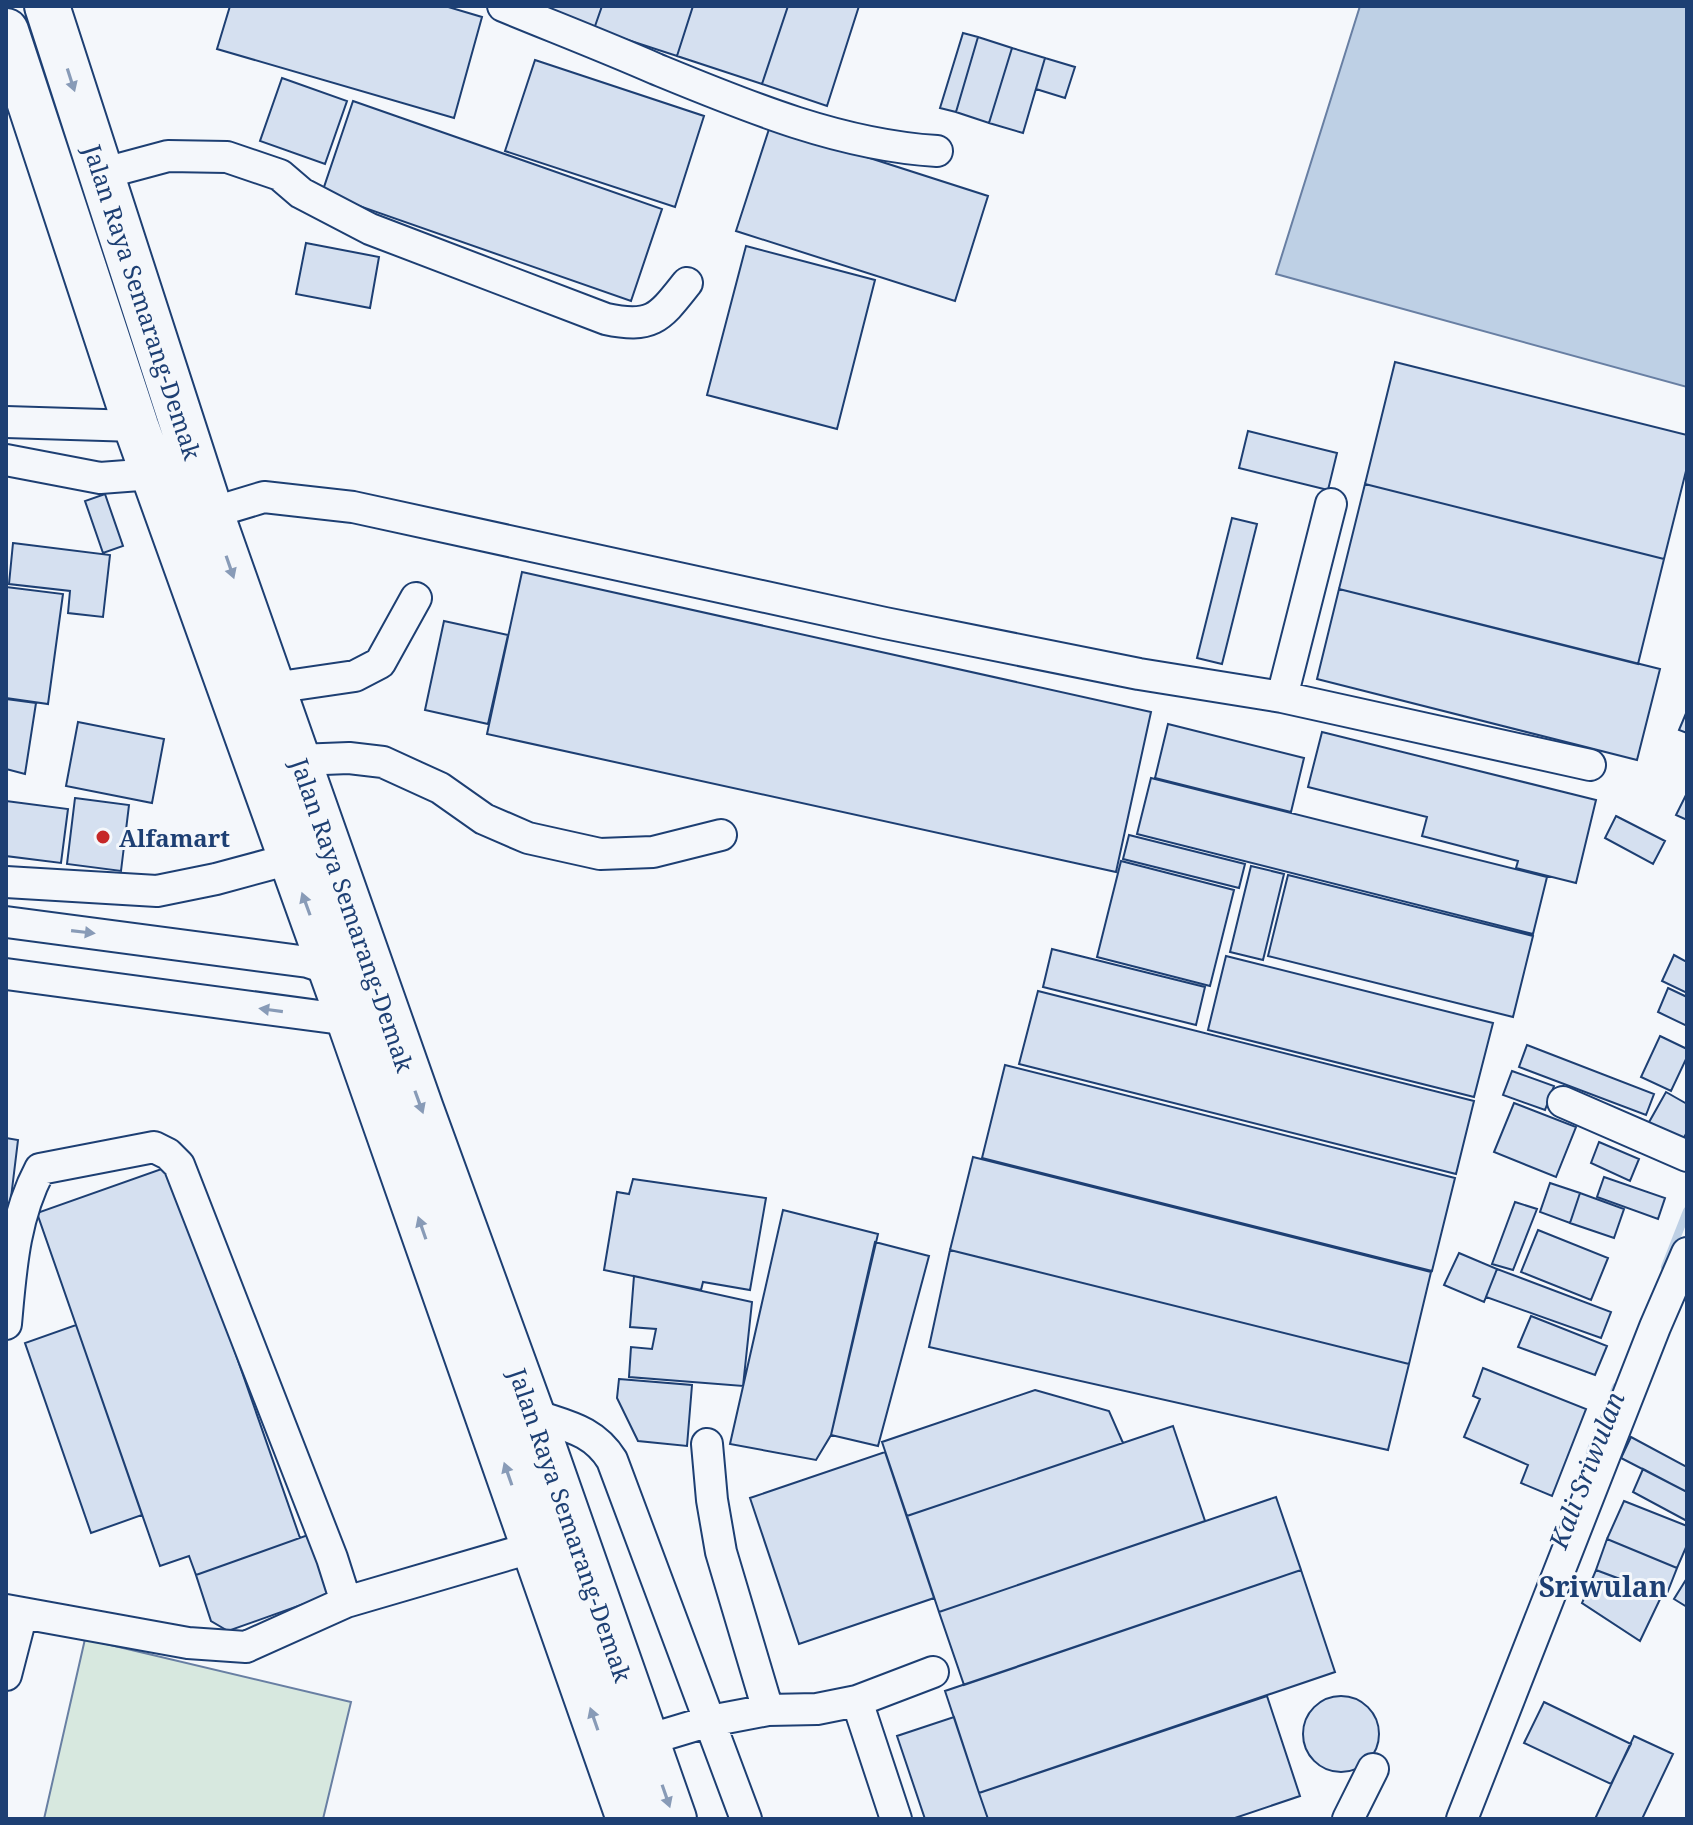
<svg xmlns="http://www.w3.org/2000/svg" width="1693" height="1825" viewBox="0 0 1693 1825" font-family="'Noto Serif',serif">
<style>
.green{fill:#d7e8df;stroke:#687fa3;stroke-width:2}
.water{fill:#bed0e5;stroke:#687fa3;stroke-width:2}
.lines{fill:none;stroke-linecap:round;stroke-linejoin:round}
.stream{stroke:#bed0e5;stroke-width:8}
.building{fill:#d5e0f0;stroke:#1d3f73;stroke-width:2}
.minor-casing{stroke:#1d3f73;stroke-width:34}
.highway-casing{stroke:#1d3f73;stroke-width:48}
.minor{stroke:#f4f7fb;stroke-width:30}
.highway{stroke:#f4f7fb;stroke-width:44}
.oneway{fill:#889bb7}
.poi-dot{fill:#c62828;stroke:#f4f7fb;stroke-width:3}
.labels{text-anchor:middle;dominant-baseline:central;stroke-width:6;stroke-linejoin:round;paint-order:stroke}
.street-label{font-size:24px;fill:#1d3f73;stroke:#f4f7fb}
.poi-label{font-size:24px;font-weight:bold;fill:#1d3f73;stroke:#f4f7fb;text-anchor:start}
.water-label{font-size:26px;font-style:italic;fill:#1d3f73;stroke:#f4f7fb}
.quarter-label{font-size:28px;font-weight:bold;fill:#1d3f73;stroke:#f4f7fb}
</style>
<rect width="100%" height="100%" fill="#f4f7fb"/>
<path class="green" d="M 85,1639 L 351,1702 L 323,1819 L 44,1819 Z"/>
<path class="water" d="M 1360,6 L 1687,6 L 1687,387 L 1276,274 Z"/>
<g class="lines">
<path class="stream" d="M 1665,1267 L 1687,1211
M 1590,1452 L 1616,1387"/>
</g>
<path class="building" d="M 230,6 L 445,6 L 482,17 L 454,118 L 217,49 Z
M 525,6 L 602,6 L 594,29 Z
M 602,6 L 693,6 L 677,56 L 594,29 Z
M 693,6 L 788,6 L 762,84 L 677,56 Z
M 788,6 L 859,6 L 827,106 L 762,84 Z
M 963,33 L 978,37 L 956,112 L 940,108 Z
M 978,37 L 1012,48 L 989,123 L 956,112 Z
M 1012,48 L 1045,58 L 1023,133 L 989,123 Z
M 1045,58 L 1075,67 L 1065,98 L 1036,89 Z
M 535,60 L 704,116 L 675,207 L 505,151 Z
M 282,78 L 347,101 L 325,164 L 260,141 Z
M 353,101 L 662,209 L 631,301 L 322,193 Z
M 770,126 L 988,196 L 955,301 L 736,231 Z
M 306,243 L 379,257 L 370,308 L 296,294 Z
M 746,246 L 875,280 L 837,429 L 707,395 Z
M 1395,362 L 1687,435 L 1687,467 L 1664,559 L 1365,484 Z
M 1248,431 L 1337,453 L 1328,490 L 1239,468 Z
M 1365,484 L 1664,559 L 1638,664 L 1339,589 Z
M 105,494 L 123,546 L 103,553 L 85,501 Z
M 1232,518 L 1257,524 L 1222,664 L 1197,658 Z
M 13,543 L 110,555 L 103,617 L 68,613 L 70,591 L 9,584 Z
M 522,572 L 1151,712 L 1116,872 L 487,734 Z
M 6,587 L 63,594 L 48,704 L 6,698 Z
M 1339,589 L 1660,669 L 1637,760 L 1317,679 Z
M 444,621 L 508,635 L 488,724 L 425,710 Z
M 6,699 L 36,703 L 25,774 L 6,769 Z
M 1687,711 L 1687,733 L 1679,730 Z
M 78,722 L 164,739 L 152,803 L 66,786 Z
M 1168,724 L 1304,758 L 1291,812 L 1155,778 Z
M 1322,732 L 1596,800 L 1576,883 L 1516,868 L 1518,861 L 1422,836 L 1427,817 L 1308,787 Z
M 1151,778 L 1547,877 L 1533,934 L 1137,834 Z
M 1687,793 L 1687,820 L 1676,815 Z
M 75,798 L 129,805 L 121,871 L 67,864 Z
M 6,801 L 68,809 L 61,863 L 6,856 Z
M 1616,816 L 1665,841 L 1653,864 L 1605,838 Z
M 1129,835 L 1245,864 L 1239,888 L 1123,859 Z
M 1121,861 L 1234,890 L 1210,986 L 1097,957 Z
M 1251,866 L 1284,874 L 1263,960 L 1230,952 Z
M 1288,875 L 1533,936 L 1513,1017 L 1268,956 Z
M 1052,949 L 1205,987 L 1196,1025 L 1043,987 Z
M 1674,955 L 1687,962 L 1687,993 L 1662,981 Z
M 1226,956 L 1493,1023 L 1474,1097 L 1208,1030 Z
M 1668,988 L 1687,997 L 1687,1026 L 1658,1012 Z
M 1038,991 L 1474,1101 L 1456,1174 L 1019,1064 Z
M 1660,1036 L 1687,1049 L 1687,1057 L 1671,1091 L 1641,1077 Z
M 1527,1045 L 1654,1094 L 1646,1115 L 1519,1067 Z
M 1005,1065 L 1455,1178 L 1432,1271 L 982,1158 Z
M 1512,1071 L 1554,1086 L 1545,1110 L 1503,1095 Z
M 1666,1092 L 1687,1104 L 1687,1132 L 1681,1143 L 1648,1124 Z
M 1514,1103 L 1576,1127 L 1556,1177 L 1494,1152 Z
M 6,1138 L 18,1140 L 6,1239 Z
M 1599,1142 L 1639,1159 L 1630,1181 L 1591,1163 Z
M 973,1157 L 1431,1272 L 1409,1364 L 950,1250 Z
M 170,1166 L 300,1538 L 196,1575 L 189,1556 L 160,1566 L 37,1213 Z
M 1604,1177 L 1665,1198 L 1658,1219 L 1597,1197 Z
M 633,1179 L 766,1198 L 750,1290 L 703,1282 L 701,1290 L 604,1270 L 617,1192 L 629,1194 Z
M 1550,1183 L 1580,1193 L 1570,1223 L 1540,1212 Z
M 1580,1193 L 1624,1209 L 1614,1238 L 1570,1223 Z
M 1515,1202 L 1537,1209 L 1513,1270 L 1492,1264 Z
M 783,1210 L 878,1234 L 831,1435 L 816,1460 L 730,1444 Z
M 1538,1230 L 1608,1258 L 1591,1300 L 1521,1272 Z
M 875,1242 L 929,1256 L 878,1446 L 831,1435 Z
M 950,1250 L 1409,1364 L 1388,1450 L 929,1347 Z
M 1459,1253 L 1497,1269 L 1484,1302 L 1444,1285 Z
M 1497,1269 L 1611,1312 L 1601,1338 L 1486,1297 Z
M 634,1276 L 752,1302 L 743,1386 L 629,1377 L 631,1347 L 652,1349 L 656,1329 L 630,1327 Z
M 1531,1316 L 1607,1346 L 1595,1375 L 1518,1347 Z
M 76,1325 L 142,1515 L 91,1533 L 25,1343 Z
M 1483,1368 L 1586,1409 L 1552,1496 L 1521,1483 L 1528,1465 L 1464,1437 L 1480,1399 L 1473,1396 Z
M 619,1379 L 692,1385 L 687,1446 L 638,1441 L 617,1398 Z
M 1035,1390 L 1109,1411 L 1123,1443 L 907,1516 L 882,1442 Z
M 1173,1426 L 1205,1521 L 939,1612 L 907,1516 Z
M 1631,1437 L 1687,1467 L 1687,1492 L 1621,1458 Z
M 885,1452 L 934,1598 L 799,1644 L 750,1498 Z
M 1643,1469 L 1687,1492 L 1687,1521 L 1633,1492 Z
M 1276,1497 L 1301,1570 L 964,1685 L 939,1612 Z
M 1624,1501 L 1687,1526 L 1687,1545 L 1677,1568 L 1607,1539 Z
M 308,1535 L 329,1595 L 228,1631 L 211,1621 L 196,1575 Z
M 1607,1539 L 1677,1568 L 1666,1596 L 1596,1570 Z
M 1301,1570 L 1335,1672 L 979,1793 L 945,1691 Z
M 1596,1570 L 1662,1595 L 1640,1641 L 1582,1603 Z
M 1687,1578 L 1687,1607 L 1674,1599 Z
M 1267,1696 L 1300,1796 L 1232,1819 L 988,1819 L 979,1793 Z
M1303 1734a38 38 0 1 1 76 0a38 38 0 1 1-76 0Z
M 1544,1702 L 1631,1744 L 1611,1784 L 1524,1743 Z
M 954,1717 L 979,1793 L 988,1819 L 925,1819 L 897,1736 Z
M 1634,1736 L 1673,1754 L 1642,1819 L 1595,1819 Z"/>
<g class="lines">
<g class="minor-casing">
<path id="minor" d="M 503,6 C 554,27 606,47 656,69 C 746,106 839,145 937,151
M 101,174 L 168,156 L 227,157 L 280,175 L 301,193 L 370,229 L 606,319 C 653,329 660,317 687,283
M 6,422 L 136,426
M 6,460 L 100,478 L 153,474
M 211,513 L 264,497 L 353,507 L 885,623 L 1139,674 L 1282,697 L 1331,504
M 273,688 L 355,676 L 380,663 L 416,598
M 1282,697 L 1590,765
M 298,760 L 349,758 L 383,762 L 440,788 L 484,819 L 528,838 L 600,854 L 653,852 L 721,835
M 6,882 L 157,891 L 216,879 L 290,859
M 6,922 L 308,962 L 329,969
M 6,974 L 349,1020
M 1563,1102 L 1687,1156
M 6,1324 C 11,1269 14,1218 40,1169 L 154,1147 L 168,1154 L 179,1165 L 332,1558 L 346,1602 L 534,1547
M 532,1414 C 565,1426 593,1429 612,1460 L 746,1819
M 707,1444 L 712,1500 L 721,1552 L 768,1710
M 6,1610 L 188,1643 L 246,1647 L 346,1602
M 6,1675 L 22,1613
M 857,1701 L 896,1819
M 647,1740 L 710,1721 L 768,1710 L 817,1709 L 857,1701 L 933,1672
M 1348,1819 L 1373,1769
M 1462,1819 L 1655,1327 L 1687,1253"/>
</g>
<g class="highway-casing">
<path id="highway" d="M 47,6 L 211,513 L 421,1109 L 532,1414 L 674,1819
M 6,31 L 136,426 L 349,1020 L 629,1819"/>
</g>
<use href="#minor" class="minor"/>
<use href="#highway" class="highway"/>
</g>
<defs><path id="oneway-solid" d="M-6-.8H1V-3.2L6.5 0L1 3.2V.8H-6Z" transform="scale(2)"/></defs>
<g class="oneway">
<use href="#oneway-solid" transform="translate(71 80) rotate(72)"/>
<use href="#oneway-solid" transform="translate(230 567) rotate(71)"/>
<use href="#oneway-solid" transform="translate(306 904) rotate(-110)"/>
<use href="#oneway-solid" transform="translate(83 932) rotate(7)"/>
<use href="#oneway-solid" transform="translate(271 1010) rotate(-172)"/>
<use href="#oneway-solid" transform="translate(419 1102) rotate(70)"/>
<use href="#oneway-solid" transform="translate(422 1228) rotate(-109)"/>
<use href="#oneway-solid" transform="translate(508 1474) rotate(-109)"/>
<use href="#oneway-solid" transform="translate(594 1719) rotate(-109)"/>
<use href="#oneway-solid" transform="translate(666 1796) rotate(71)"/>
</g>
<circle class="poi-dot" cx="103" cy="837" r="8"/>
<g class="labels">
<g class="street-label">
<text transform="translate(143 302) rotate(72)">Jalan Raya Semarang-Demak</text>
<text transform="translate(353 915) rotate(71)">Jalan Raya Semarang-Demak</text>
<text transform="translate(571 1525) rotate(71)">Jalan Raya Semarang-Demak</text>
</g>
<g class="poi-label">
<text x="119" y="837">Alfamart</text>
</g>
<g class="water-label">
<text transform="translate(1586 1470) rotate(-69)">Kali Sriwulan</text>
</g>
<g class="quarter-label">
<text x="1603" y="1586">Sriwulan</text>
</g>
</g>
<rect width="1693" height="1825" fill="none" stroke="#1d3f73" stroke-width="16"/>
</svg>
